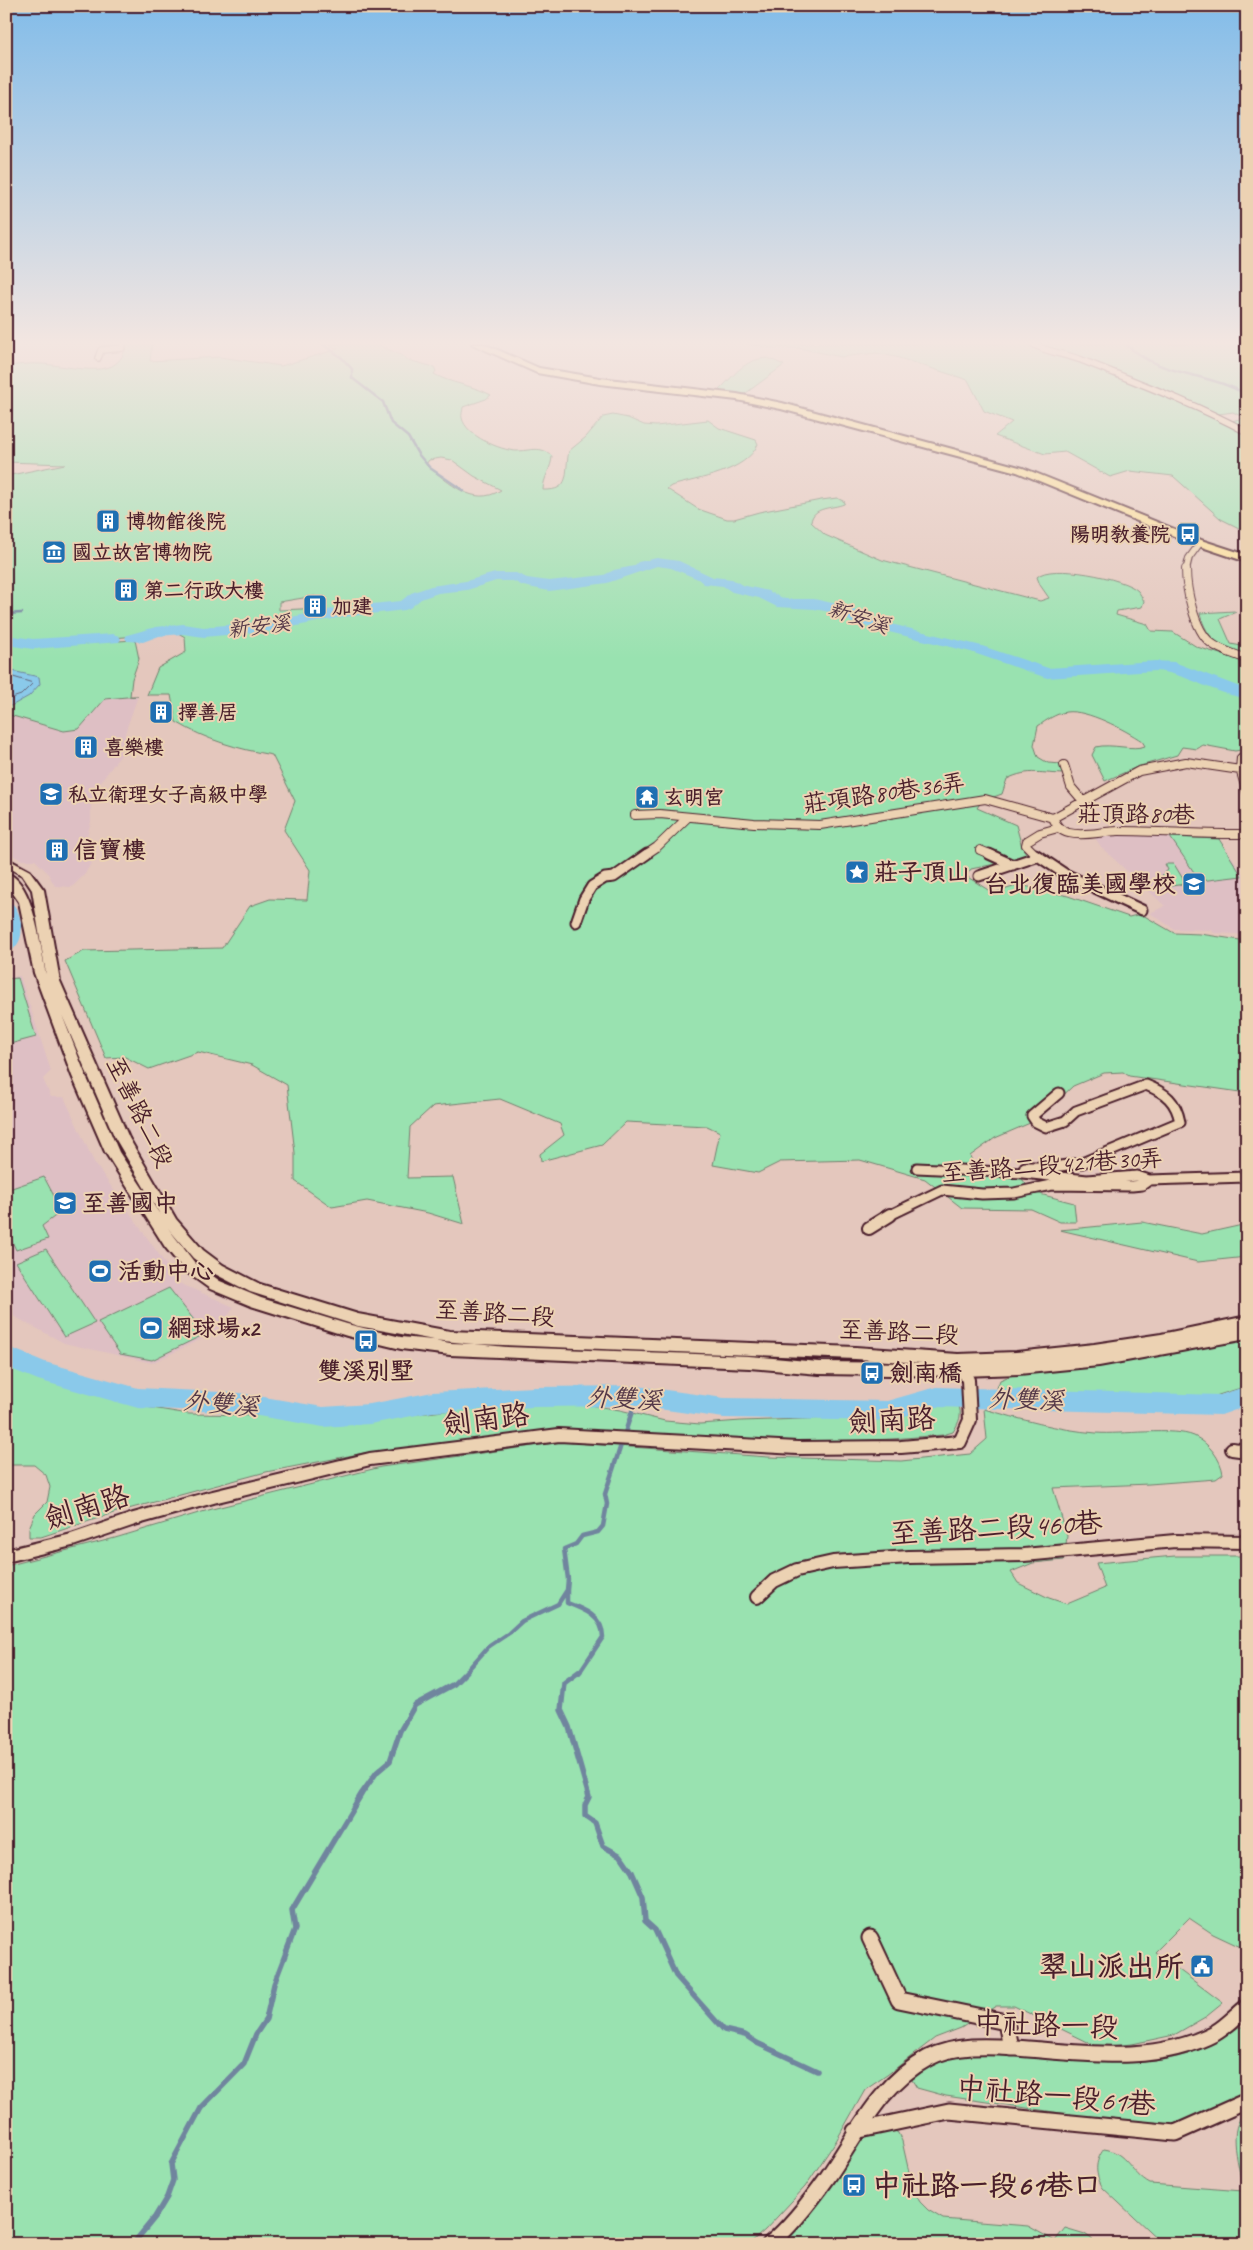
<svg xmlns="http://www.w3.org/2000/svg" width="1253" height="2250" viewBox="0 0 1253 2250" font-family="Caveat,'LXGW WenKai TC',sans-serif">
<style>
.built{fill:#debfc4}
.green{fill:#99e2b0;stroke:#72806e;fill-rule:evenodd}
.water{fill:#8ac9ea;stroke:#70859e}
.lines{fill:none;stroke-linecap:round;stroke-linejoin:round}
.shore{stroke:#646377;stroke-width:1}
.stream-far2{stroke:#70859e;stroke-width:2.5}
.stream-far1{stroke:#70859e;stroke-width:4.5}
.stream{stroke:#70859e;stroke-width:5.5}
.river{fill:#8ac9ea;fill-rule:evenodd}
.minor-far4-casing{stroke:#4a1f2b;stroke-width:8}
.minor-far3-casing{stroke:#4a1f2b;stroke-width:10}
.minor-far2-casing{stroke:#4a1f2b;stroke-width:13}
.minor-far1-casing{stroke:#4a1f2b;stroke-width:16}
.minor-casing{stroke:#4a1f2b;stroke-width:19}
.tertiary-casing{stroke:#4a1f2b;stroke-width:4}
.primary-casing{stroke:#4a1f2b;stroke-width:4}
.minor-far4{stroke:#ecd2b3;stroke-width:5.5}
.minor-far3{stroke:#ecd2b3;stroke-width:8}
.minor-far2{stroke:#ecd2b3;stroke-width:9}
.minor-far1{stroke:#ecd2b3;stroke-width:12}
.minor{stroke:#ecd2b3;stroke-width:15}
.tertiary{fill:#ecd2b3;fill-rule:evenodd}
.primary{fill:#fcde96;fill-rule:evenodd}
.labels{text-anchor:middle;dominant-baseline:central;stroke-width:4;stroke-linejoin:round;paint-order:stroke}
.far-poi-label{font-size:20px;font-weight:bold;fill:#4a1f2b;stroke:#ecd2b3;text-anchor:start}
.far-water-label{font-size:21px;font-style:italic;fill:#543848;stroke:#ecd2b3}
.street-label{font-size:24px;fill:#4a1f2b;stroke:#ecd2b3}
.poi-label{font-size:24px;font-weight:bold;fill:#4a1f2b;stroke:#ecd2b3;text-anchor:start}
.water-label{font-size:25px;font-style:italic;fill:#543848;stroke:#ecd2b3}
.near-street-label{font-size:29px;fill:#4a1f2b;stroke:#ecd2b3}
.near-poi-label{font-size:29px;font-weight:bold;fill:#4a1f2b;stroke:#ecd2b3;text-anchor:end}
</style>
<rect width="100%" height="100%" fill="#e4c7bd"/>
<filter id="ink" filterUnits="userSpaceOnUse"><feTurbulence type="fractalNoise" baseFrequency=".02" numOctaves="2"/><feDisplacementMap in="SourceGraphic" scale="10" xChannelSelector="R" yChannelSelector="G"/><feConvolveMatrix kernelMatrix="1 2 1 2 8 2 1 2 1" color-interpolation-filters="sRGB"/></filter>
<g filter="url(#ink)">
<path class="built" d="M 138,696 L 125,733 L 126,748 L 100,783 L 91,804 L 91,822 L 84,847 L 91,863 L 85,874 L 72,887 L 55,886 L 47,872 L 35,860 L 22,860 L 6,852 L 6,714 L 64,731 L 79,729 L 105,699 Z
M 1099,834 L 1218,837 L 1247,879 L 1247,937 L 1237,934 L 1214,933 L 1211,930 L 1174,929 L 1150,913 L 1165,906 L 1102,848 L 1095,838 L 1101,838 Z
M 20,976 L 51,1071 L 43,1079 L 51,1097 L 64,1097 L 94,1162 L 179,1283 L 234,1307 L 218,1331 L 152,1363 L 64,1343 L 6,1312 L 6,978 Z"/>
<path class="green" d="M 127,344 L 152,344 L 150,361 L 220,357 L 281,366 L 338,349 L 329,344 L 376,344 L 403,356 L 408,360 L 434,367 L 436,371 L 434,374 C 451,384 473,385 491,395 L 486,399 L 463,407 C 463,410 461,415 462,418 C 466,436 500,450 516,451 C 530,451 541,445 552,456 C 552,467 543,478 543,490 C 572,491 564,473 569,451 L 586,437 L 603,417 L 613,415 L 628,418 L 644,425 L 656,426 L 708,420 L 719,428 L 756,440 L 758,444 C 746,472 699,478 671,486 L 667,489 L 698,509 L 727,519 L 734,519 L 759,512 L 821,500 L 837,498 L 845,502 L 844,504 C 832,509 813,506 811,522 L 825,535 L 882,560 L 1040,601 L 1049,598 L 1040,585 L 1037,577 C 1050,563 1125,578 1138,591 C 1140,593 1142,598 1144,601 L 1142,607 L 1117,611 L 1116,615 L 1147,624 L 1151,631 L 1173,632 L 1197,647 L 1247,662 L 1247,749 L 1235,751 L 1203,745 L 1197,749 L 1182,747 L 1177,755 L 1137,767 L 1105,781 L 1092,755 L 1096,747 C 1111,743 1134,751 1145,746 L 1142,741 C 1125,730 1087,709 1066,712 C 1055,714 1047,720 1038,726 L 1034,745 L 1038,757 L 1048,763 L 1062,764 L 1065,774 C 1043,774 1029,768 1007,779 L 1002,794 L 982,801 L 977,808 L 1016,825 L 1022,847 L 1026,853 L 1024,858 L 971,869 L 966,876 L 993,893 L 1020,885 L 1068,896 L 1129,917 L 1141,914 L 1174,933 L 1200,934 L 1247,941 L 1247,1093 L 1129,1076 L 1123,1072 L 1104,1073 L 1073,1086 L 1037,1120 L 995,1138 L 970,1156 L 977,1174 L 1019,1175 L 1032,1192 L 1074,1203 L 1076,1222 L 1060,1222 L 1031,1209 L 962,1208 L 925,1179 L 860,1160 L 780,1162 L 758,1173 L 713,1165 L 720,1132 L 707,1126 L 626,1122 L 602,1145 L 541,1161 L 540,1154 L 564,1135 L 560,1124 L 500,1099 L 433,1106 L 410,1127 L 407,1178 L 453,1177 L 464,1224 L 428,1213 L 367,1201 L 332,1207 L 295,1181 L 295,1153 L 287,1085 L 252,1065 L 198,1052 L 149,1069 L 125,1057 L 106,1058 L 65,961 L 84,951 L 222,948 L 250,906 L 270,899 L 307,900 L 310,870 L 284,830 L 295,801 L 272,755 C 238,749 206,740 176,722 L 171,695 L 147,695 L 158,668 L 186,652 L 185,637 C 169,627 156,626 138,636 L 59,642 L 36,642 L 6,636 L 6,476 L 65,464 L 6,462 L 6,366 C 18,365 30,363 42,364 C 61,365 94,374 112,366 C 121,361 124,354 127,344 ZM 441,458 L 452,460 L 474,476 L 501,490 C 473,508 449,482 427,466 L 426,464 L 429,460 ZM 315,596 L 322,608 L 279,610 L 279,602 Z
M 747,344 L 1031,344 C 1104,369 1179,396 1247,434 L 1247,532 L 1221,519 L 1173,476 L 1130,471 L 1110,477 L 1065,452 L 1045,454 L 995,436 L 1012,422 L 984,411 L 968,380 L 896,357 L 876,353 L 841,357 L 799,348 L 773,348 Z
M 1037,344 L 1247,344 L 1247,406 L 1239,407 L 1247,413 L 1247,430 L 1231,421 L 1244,418 L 1233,412 L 1219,414 L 1154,385 Z
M 768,358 L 784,365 L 742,396 L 717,392 C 734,376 743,359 768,358 Z
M 1234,611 L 1236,612 L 1220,619 L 1231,644 L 1247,647 L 1247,656 C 1221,647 1207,641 1200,613 Z
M 135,640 L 139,659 L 132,679 L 130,696 L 138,696 L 105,699 L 79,729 L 64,731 L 6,714 L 6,642 C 49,650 92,642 135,640 Z
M 1170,837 L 1219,839 L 1242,876 L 1200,881 Z
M 1165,864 L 1174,864 L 1186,884 L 1171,886 L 1165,884 L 1162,875 L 1168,870 Z
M 18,978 L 36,1037 L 6,1045 L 6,979 Z
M 44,1177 L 62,1211 L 42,1226 L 48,1239 L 16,1250 L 6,1228 L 6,1190 Z
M 1142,1222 L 1202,1234 L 1247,1224 L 1247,1257 L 1198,1262 L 1060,1230 Z
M 46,1249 L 95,1323 L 64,1337 L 16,1262 Z
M 169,1288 L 205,1334 L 152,1360 L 120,1354 L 98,1322 Z
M 1247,1339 L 1247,1386 L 1209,1398 L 1012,1394 L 997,1388 L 1000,1380 C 1037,1364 1062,1372 1099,1366 C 1148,1359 1197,1349 1247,1339 Z
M 6,1365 L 27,1374 L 133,1405 L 189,1414 L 262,1415 L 304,1421 L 357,1421 L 496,1405 L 584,1404 L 620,1410 L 665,1421 L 700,1424 L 741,1421 L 899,1416 L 950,1402 L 958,1404 C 963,1415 959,1422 953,1432 L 943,1435 L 891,1439 L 808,1443 L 561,1430 L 431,1445 L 364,1453 L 266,1472 L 117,1512 L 41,1537 L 29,1537 L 29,1528 L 35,1514 L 47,1502 L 50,1487 L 46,1475 L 34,1465 L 6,1465 Z
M 984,1409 C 1020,1419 1058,1430 1096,1433 C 1121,1435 1173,1427 1194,1436 C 1209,1443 1221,1459 1223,1474 L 1216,1479 L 1149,1484 L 1053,1488 L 1067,1536 L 1064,1560 L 1033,1563 L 1011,1572 L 1018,1583 L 1049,1598 L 1067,1604 L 1105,1588 L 1096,1563 L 1175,1556 L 1247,1556 L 1247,1950 L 1213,1934 L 1189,1918 L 1155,1952 L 1223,2003 L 1207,2016 L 1174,2035 L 1132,2044 L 1098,2047 L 1014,2006 L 996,2006 L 961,2028 L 935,2038 L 887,2075 L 865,2090 L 836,2141 L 805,2187 L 765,2230 L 749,2244 L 6,2244 L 6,1566 L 115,1538 L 212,1509 L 381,1467 L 562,1442 L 768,1457 L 901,1461 L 970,1454 L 987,1439 Z
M 1239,2027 L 1247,2027 L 1247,2079 L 1243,2082 L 1247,2095 L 1185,2123 L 1160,2126 L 1135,2124 L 946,2096 L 917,2088 L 912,2080 L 914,2073 C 924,2068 935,2062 945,2058 C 968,2050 998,2055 1021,2057 C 1066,2060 1135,2068 1177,2057 C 1199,2052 1221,2040 1239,2027 Z
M 1247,2113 L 1247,2244 L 1163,2244 L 1103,2188 C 1095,2175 1094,2162 1104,2149 C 1127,2152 1131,2174 1150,2184 L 1243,2191 C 1241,2170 1224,2125 1247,2113 Z
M 892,2129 L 898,2133 L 902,2141 L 913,2190 L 920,2202 L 928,2210 L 943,2219 L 1028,2226 L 1055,2241 L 1065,2228 L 1085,2234 L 1098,2244 L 778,2244 L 857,2136 Z"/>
<path class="water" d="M 6,660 L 12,666 L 12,671 L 39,677 L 40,684 L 29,696 L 11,706 L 6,704 Z"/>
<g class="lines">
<path class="shore" d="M 6,665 L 10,676 L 33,683 L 21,695 L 6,700"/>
<path class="stream-far2" d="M 323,344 L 342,358 L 352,369 L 352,378 L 383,402 L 391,423 L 408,437 L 418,454 L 430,468 L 464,491
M 1126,344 C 1159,377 1210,372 1247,395
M 6,614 L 22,613"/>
<path class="stream-far1" d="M 567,1590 L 567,1603 C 583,1609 603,1616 603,1637 L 579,1673
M 465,1673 L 488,1647 L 509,1633 L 522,1621 L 558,1604 L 567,1590 L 568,1579 L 564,1549 L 576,1544 L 582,1536 L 598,1532 L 603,1526 L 607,1504 L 605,1494 L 637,1396"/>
<path class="stream" d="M 580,1671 L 564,1683 L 561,1710 L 569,1727 L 589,1797 L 585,1805 L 585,1816 L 595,1823 L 603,1846 L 621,1856 L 632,1872 L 643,1897 L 645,1921 L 655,1930 L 676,1976 L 724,2030 L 745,2035 L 757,2043 L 817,2071
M 133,2244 L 155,2217 L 167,2197 L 173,2180 L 171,2164 L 201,2108 L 244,2064 L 256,2034 L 266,2019 L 274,1984 L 295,1929 L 292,1910 L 362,1793 L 377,1772 L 390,1761 L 400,1731 L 415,1705 L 454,1684 L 467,1671"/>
<path class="river" d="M 657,558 L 679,561 L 713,577 L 732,579 L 742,585 L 768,591 L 785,599 L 814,599 L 851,607 L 862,617 L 982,646 L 1048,668 L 1155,661 L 1174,662 L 1240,687 L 1247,688 L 1247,698 C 1214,695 1188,673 1155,671 L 1047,678 L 971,652 L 852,623 L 841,614 L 814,609 L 777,607 L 759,598 L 732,592 L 723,586 L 704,584 L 698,579 L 671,568 L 657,566 L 607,583 L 549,591 L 523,586 L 513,581 L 496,581 L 467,590 L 438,593 L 421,599 L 410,608 L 405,610 L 343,617 L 271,631 L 204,637 L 183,634 L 159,636 L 143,642 L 127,641 L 125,638 L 127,635 L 156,627 L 183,624 L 204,627 L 271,621 L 343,607 L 401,601 L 411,593 L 431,586 L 466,581 L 495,573 L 516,573 L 527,578 L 549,581 L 604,575 L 614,570 L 634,566 L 638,562 Z
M 113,634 L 119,636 L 121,639 L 119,642 L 33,649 L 6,645 L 6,635 L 33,639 Z
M 6,900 C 20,904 24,928 20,939 C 19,943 15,947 13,950 L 6,952 Z
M 6,1346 L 45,1362 L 138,1388 L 240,1393 L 323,1407 L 370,1404 L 433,1392 L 535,1387 L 637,1386 L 724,1398 L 887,1401 L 936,1387 L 1220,1395 L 1247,1386 L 1247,1406 L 1221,1415 L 936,1407 L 887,1421 L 724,1418 L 637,1406 L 535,1407 L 433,1412 L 370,1424 L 323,1427 L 240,1413 L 138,1408 L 38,1380 L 6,1367 Z"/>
<g class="minor-far4-casing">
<path id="minor-far4" d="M 1033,344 C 1049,353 1067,354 1084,361 C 1139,383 1195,404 1247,432
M 98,358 L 101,350 L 122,348 L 123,344
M 1186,570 L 1189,558 L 1200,543"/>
</g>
<g class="minor-far3-casing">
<path id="minor-far3" d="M 1186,569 C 1186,589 1194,630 1211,643 C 1221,651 1235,654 1247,659
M 1247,754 L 1241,758 L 1240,769 L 1247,792
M 1064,765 L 1071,787 L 1083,801
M 1247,771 L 1186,762 L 1139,771 L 1053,818 C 1057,826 1060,831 1069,833 C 1085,837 1102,831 1119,831 C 1162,831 1204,835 1247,834
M 635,815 L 660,814 L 754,823 L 820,825 L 985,799 L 1053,818
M 980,850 L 992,855
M 645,855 L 657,847 L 687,818
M 1036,855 L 1026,845 L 1027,841 L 1040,833 L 1058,828"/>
</g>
<g class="minor-far2-casing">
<path id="minor-far2" d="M 989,854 L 1013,865
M 1035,854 L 1065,874 L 1142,910
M 979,876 L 1036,857
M 576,922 L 584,899 L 592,886 L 605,878 L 614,877 L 647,854
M 917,1168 L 1023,1173 L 1087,1180 L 1137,1176 L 1149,1180
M 1023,1173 L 1025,1167 L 1053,1167 L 1082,1163 L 1180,1122 C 1176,1101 1166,1093 1146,1085 L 1076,1111 L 1065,1121 L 1046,1127 L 1036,1122 L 1032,1116 L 1059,1093
M 888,1216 L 942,1190 L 982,1194 L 1014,1193 L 1052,1185 L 1132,1186 L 1142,1185 L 1149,1180 L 1247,1177"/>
</g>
<g class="minor-far1-casing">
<path id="minor-far1" d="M 869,1228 L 890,1215
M 1232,1449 L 1247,1451
M 6,1556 L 72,1540 L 134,1519 L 213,1497 L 370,1459 L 559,1435 L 797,1448 L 901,1447 L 960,1442 L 970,1420 L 968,1380 L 960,1365
M 757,1597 L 774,1581 L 797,1570 L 833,1562 L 909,1557 L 1024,1555 L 1175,1541 L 1247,1542"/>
</g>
<g class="minor-casing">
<path id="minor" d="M 870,1938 L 899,2000 L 1006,2022 L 1011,2048
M 855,2131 L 949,2111 L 1175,2133 L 1247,2101
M 770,2244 C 790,2227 812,2199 827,2178 C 857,2135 879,2084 928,2058 C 955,2044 988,2046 1017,2048 C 1083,2053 1154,2065 1215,2033 C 1226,2027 1237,2015 1247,2007"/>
</g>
<g class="tertiary-casing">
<path id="tertiary" d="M 6,858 L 30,871 L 44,890 L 60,981 L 129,1138 L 176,1219 L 203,1250 L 223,1265 L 260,1284 L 358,1314 L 450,1331 L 855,1347 L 958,1354 L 1016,1352 L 1094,1344 L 1161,1334 L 1247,1316 L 1247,1339 L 1099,1366 L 1019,1374 L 962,1376 L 819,1374 L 749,1368 L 450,1355 L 401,1349 L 347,1336 L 251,1306 L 210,1289 L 185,1271 L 165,1247 L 105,1152 L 72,1076 L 34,973 L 19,902 L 6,883 L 6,873 C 34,880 41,950 46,974 L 32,890 L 22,875 L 6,866 ZM 62,1015 L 115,1138 L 161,1216 L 119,1152 L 86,1076 ZM 168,1228 L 193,1258 L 213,1273 L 250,1292 L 358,1326 L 450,1343 L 855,1359 L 923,1363 L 819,1362 L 749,1356 L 507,1347 L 401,1337 L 347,1324 L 261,1298 L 220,1281 L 195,1263 Z"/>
</g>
<g class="primary-casing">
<path id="primary" d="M 472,344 L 484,344 L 539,368 L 600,378 L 737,394 L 782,403 L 1023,468 L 1204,541 L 1247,555 L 1247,562 L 1196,545 L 1017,472 L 781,409 L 737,400 L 600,384 L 537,373 Z"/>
</g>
<use href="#minor-far4" class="minor-far4"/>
<use href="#minor-far3" class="minor-far3"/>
<use href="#minor-far2" class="minor-far2"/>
<use href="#minor-far1" class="minor-far1"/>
<use href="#minor" class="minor"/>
<use href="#tertiary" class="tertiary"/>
<use href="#primary" class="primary"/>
</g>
</g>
<linearGradient id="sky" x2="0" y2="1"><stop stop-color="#82bce9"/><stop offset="0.52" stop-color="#f3e6e1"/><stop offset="1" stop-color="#f3e6e1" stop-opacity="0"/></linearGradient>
<rect width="1253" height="659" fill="url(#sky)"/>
<defs>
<g id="building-square" transform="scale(1.25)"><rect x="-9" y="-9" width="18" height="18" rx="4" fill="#1f6fb2" stroke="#ecd2b3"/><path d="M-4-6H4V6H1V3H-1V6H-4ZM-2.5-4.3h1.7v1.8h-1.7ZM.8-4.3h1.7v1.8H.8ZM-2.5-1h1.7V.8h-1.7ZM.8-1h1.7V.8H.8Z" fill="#fff"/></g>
<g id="bus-square" transform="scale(1.25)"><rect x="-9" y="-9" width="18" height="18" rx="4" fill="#1f6fb2" stroke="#ecd2b3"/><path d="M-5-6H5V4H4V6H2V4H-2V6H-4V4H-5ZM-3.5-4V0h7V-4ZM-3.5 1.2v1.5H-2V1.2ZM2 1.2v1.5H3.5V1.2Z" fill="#fff"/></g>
<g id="museum-square" transform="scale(1.25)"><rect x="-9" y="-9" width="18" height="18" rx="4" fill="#1f6fb2" stroke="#ecd2b3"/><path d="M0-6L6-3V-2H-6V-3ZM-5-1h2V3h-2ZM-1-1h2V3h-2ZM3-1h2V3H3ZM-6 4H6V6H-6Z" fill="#fff"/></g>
<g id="school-square" transform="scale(1.25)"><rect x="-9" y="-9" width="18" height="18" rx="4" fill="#1f6fb2" stroke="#ecd2b3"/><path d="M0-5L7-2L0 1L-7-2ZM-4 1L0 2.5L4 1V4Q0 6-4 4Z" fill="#fff"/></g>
<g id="temple-square" transform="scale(1.25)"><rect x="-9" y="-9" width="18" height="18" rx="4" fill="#1f6fb2" stroke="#ecd2b3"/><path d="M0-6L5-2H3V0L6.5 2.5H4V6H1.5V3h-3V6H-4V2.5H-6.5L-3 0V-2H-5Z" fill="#fff"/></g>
<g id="sight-square" transform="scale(1.25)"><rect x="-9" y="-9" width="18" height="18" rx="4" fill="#1f6fb2" stroke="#ecd2b3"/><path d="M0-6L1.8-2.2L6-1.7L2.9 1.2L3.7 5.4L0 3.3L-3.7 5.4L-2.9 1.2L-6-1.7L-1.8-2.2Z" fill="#fff"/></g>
<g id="stadium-square" transform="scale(1.25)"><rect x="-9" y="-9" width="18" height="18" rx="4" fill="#1f6fb2" stroke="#ecd2b3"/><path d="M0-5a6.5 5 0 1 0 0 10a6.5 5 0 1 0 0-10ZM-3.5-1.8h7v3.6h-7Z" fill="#fff"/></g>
<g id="civic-square" transform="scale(1.25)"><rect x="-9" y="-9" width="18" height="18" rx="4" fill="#1f6fb2" stroke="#ecd2b3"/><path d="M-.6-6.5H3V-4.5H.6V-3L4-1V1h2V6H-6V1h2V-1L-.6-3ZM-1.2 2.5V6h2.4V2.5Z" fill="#fff"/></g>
</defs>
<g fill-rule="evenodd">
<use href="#building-square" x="108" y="521"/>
<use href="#bus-square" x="1188" y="534"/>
<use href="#museum-square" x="54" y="552"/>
<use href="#building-square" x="126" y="590"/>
<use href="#building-square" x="315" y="606"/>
<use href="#building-square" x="161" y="712"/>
<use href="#building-square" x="86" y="747"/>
<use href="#school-square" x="51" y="794"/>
<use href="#temple-square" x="647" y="797"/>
<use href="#building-square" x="57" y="850"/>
<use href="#sight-square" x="857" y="872"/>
<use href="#school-square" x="1194" y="884"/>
<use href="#school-square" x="65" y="1203"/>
<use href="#stadium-square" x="100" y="1271"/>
<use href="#stadium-square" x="151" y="1328"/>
<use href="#bus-square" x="366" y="1341"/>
<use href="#bus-square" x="872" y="1373"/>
<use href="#civic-square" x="1202" y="1966"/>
<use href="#bus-square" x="854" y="2185"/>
</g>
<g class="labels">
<g class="far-poi-label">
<text x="126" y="521">博物館後院</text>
<text x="1170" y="534" text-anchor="end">陽明教養院</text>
<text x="72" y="552">國立故宮博物院</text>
<text x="144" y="590">第二行政大樓</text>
<text x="332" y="606">加建</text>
<text x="178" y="712">擇善居</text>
<text x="104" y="747">喜樂樓</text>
<text x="68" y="794">私立衛理女子高級中學</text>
<text x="664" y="797">玄明宮</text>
</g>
<g class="far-water-label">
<text transform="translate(859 617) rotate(18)">新安溪</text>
<text transform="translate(259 626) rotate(-7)">新安溪</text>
</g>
<g class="street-label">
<text transform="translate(884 793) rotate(-8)">莊項路80巷36弄</text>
<text transform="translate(1136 814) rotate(1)">莊頂路80巷</text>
<text transform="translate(140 1112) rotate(64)">至善路二段</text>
<text transform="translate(1052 1165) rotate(-4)">至善路二段421巷30弄</text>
<text transform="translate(495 1313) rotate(4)">至善路二段</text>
<text transform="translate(899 1332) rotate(3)">至善路二段</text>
</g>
<g class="poi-label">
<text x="74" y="850">信寶樓</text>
<text x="874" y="872">莊子頂山</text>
<text x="1176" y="884" text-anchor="end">台北復臨美國學校</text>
<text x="82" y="1203">至善國中</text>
<text x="118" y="1271">活動中心</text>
<text x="168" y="1328">網球場x2</text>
<text x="366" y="1371" text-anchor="middle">雙溪別墅</text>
<text x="890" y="1373">劍南橋</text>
</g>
<g class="water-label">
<text transform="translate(624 1399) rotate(3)">外雙溪</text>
<text transform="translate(1026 1400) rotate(2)">外雙溪</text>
<text transform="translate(221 1404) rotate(5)">外雙溪</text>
</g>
<g class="near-street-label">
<text transform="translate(486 1419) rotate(-7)">劍南路</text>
<text transform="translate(892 1420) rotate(-3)">劍南路</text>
<text transform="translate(87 1507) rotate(-17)">劍南路</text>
<text transform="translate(996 1528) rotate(-3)">至善路二段460巷</text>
<text transform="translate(1046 2025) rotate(2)">中社路一段</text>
<text transform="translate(1056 2096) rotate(5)">中社路一段61巷</text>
</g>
<g class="near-poi-label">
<text x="1184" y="1966">翠山派出所</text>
<text x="872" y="2185" text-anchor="start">中社路一段61巷口</text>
</g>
</g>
<rect width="1253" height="2250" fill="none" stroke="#ecd2b3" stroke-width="25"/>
<rect x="12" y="12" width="1228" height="2225" fill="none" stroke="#4a1f2b" stroke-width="2" filter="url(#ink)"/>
</svg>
